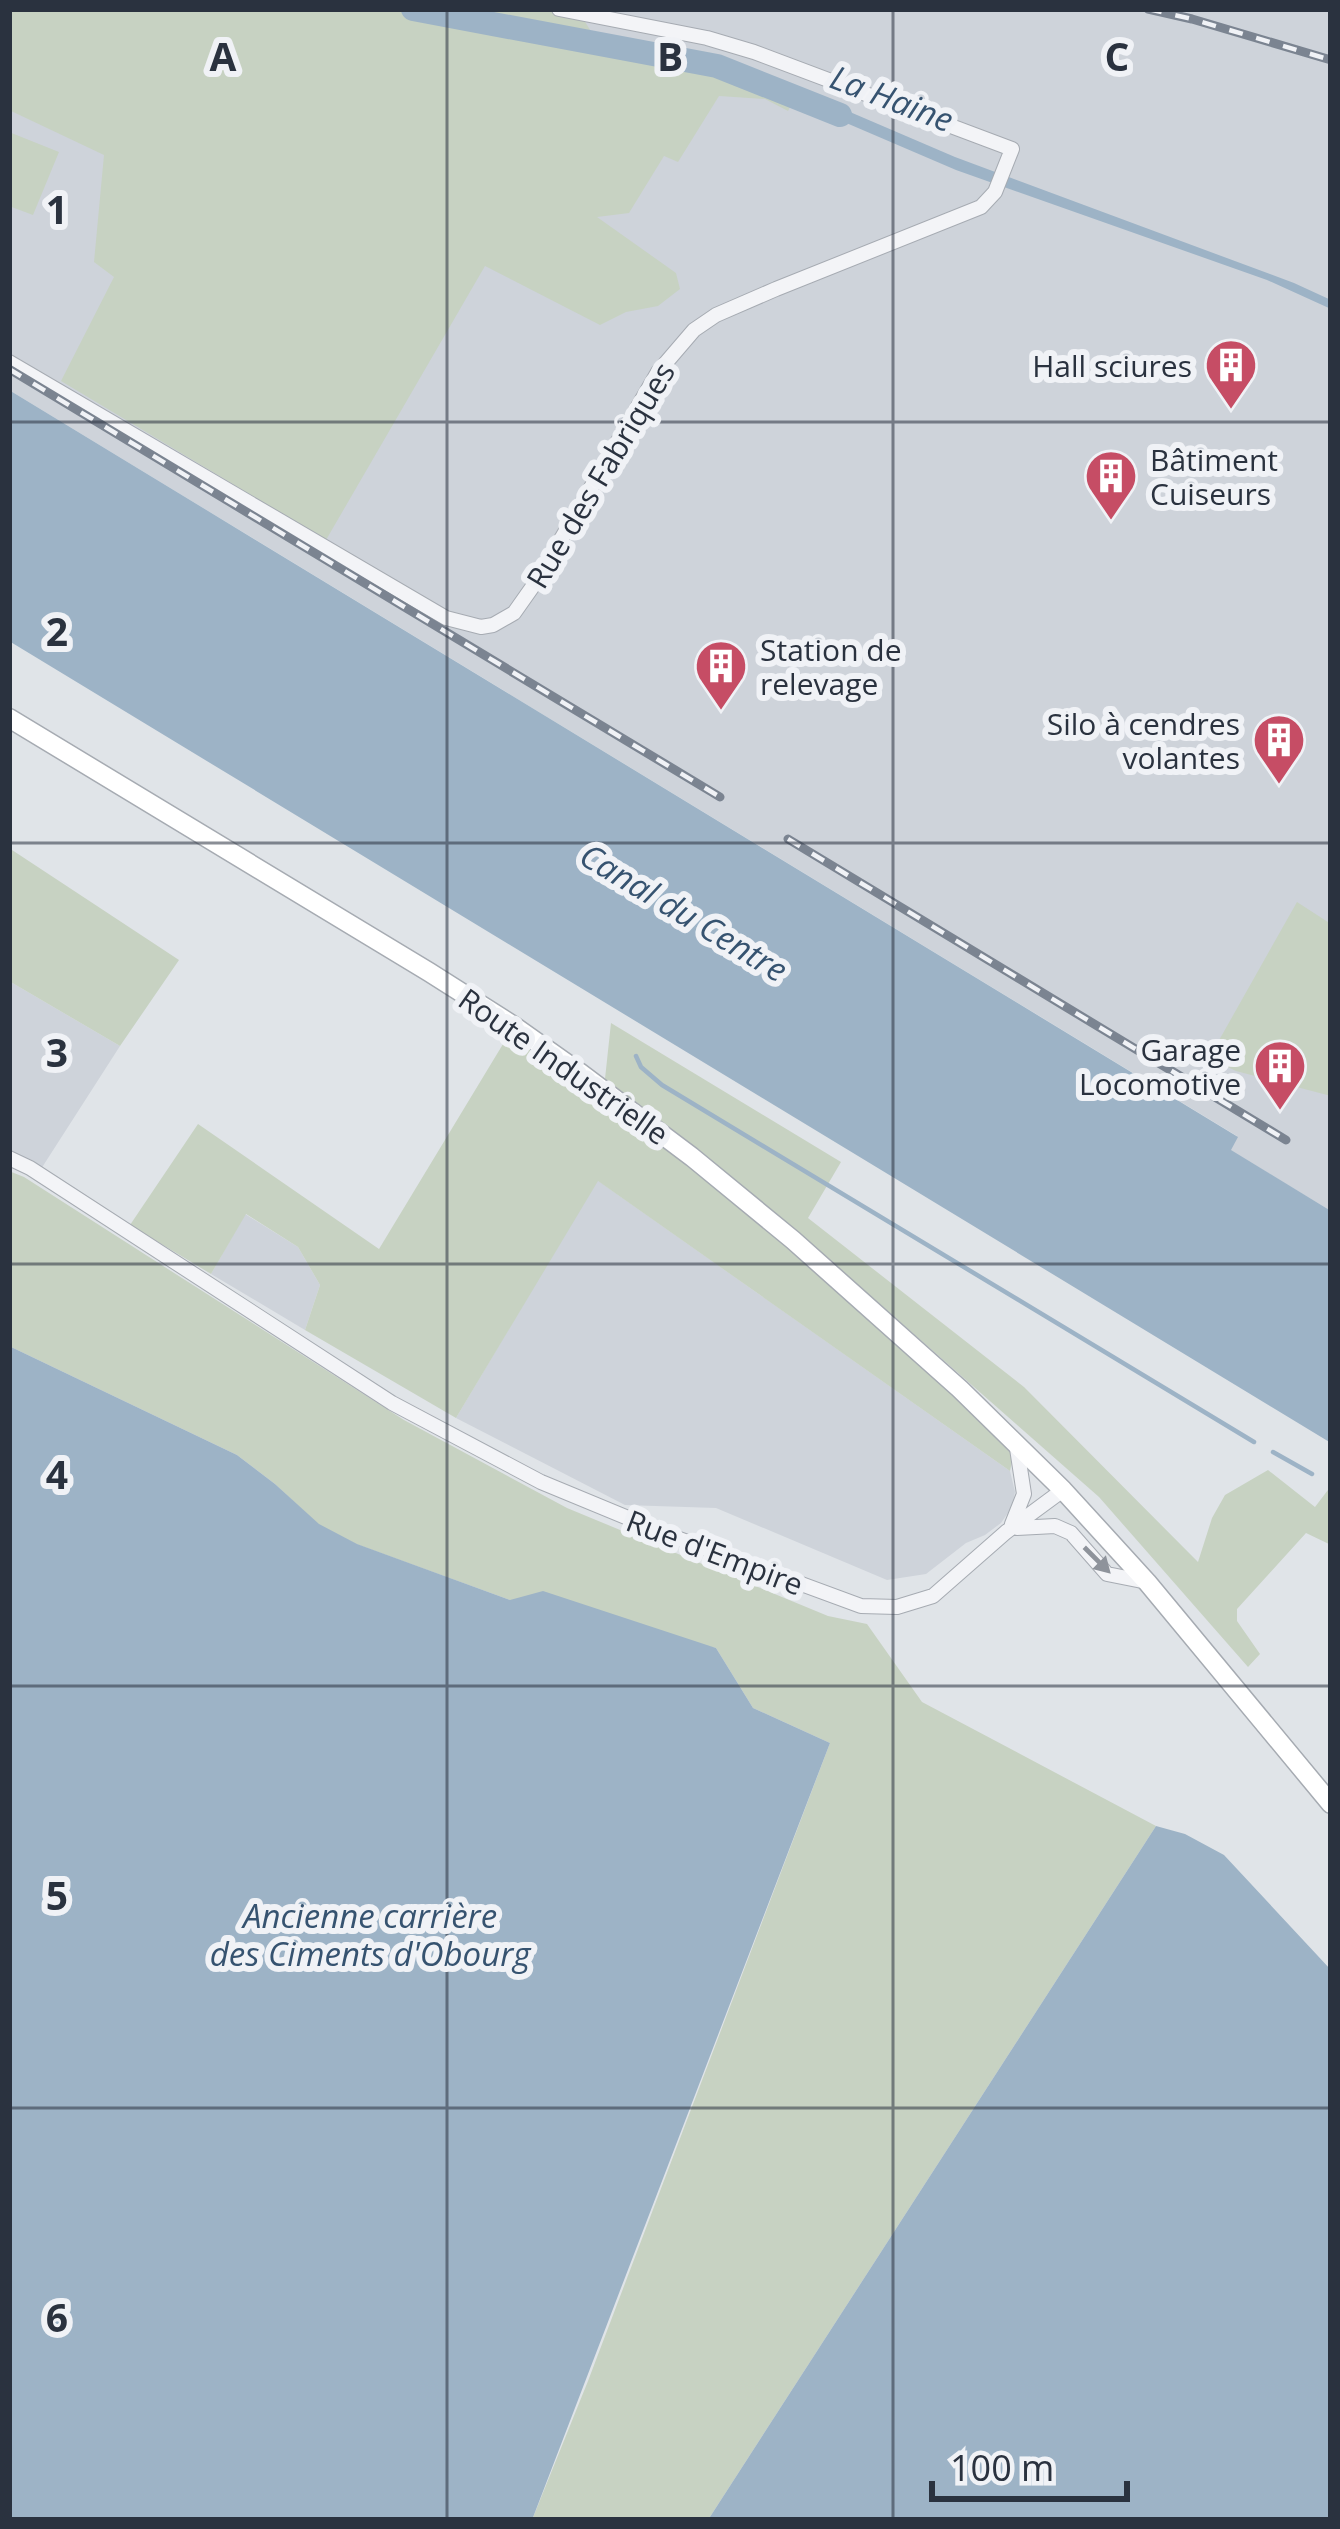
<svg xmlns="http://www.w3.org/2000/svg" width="1340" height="2529" viewBox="0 0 1340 2529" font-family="'Open Sans',sans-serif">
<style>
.built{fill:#ced3da}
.green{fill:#c7d2c2}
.water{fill:#9db3c6}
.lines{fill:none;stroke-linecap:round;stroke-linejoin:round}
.stream{stroke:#9db3c6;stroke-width:4.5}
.river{stroke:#9db3c6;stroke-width:24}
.minor-casing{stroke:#a6abb2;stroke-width:16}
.secondary-casing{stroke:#a6abb2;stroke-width:21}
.minor{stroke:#f3f4f7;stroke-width:14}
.secondary{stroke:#fff;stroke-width:18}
.rail-casing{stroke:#7b8491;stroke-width:9}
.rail{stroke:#f0f2f6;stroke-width:4.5;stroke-dasharray:14;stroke-linecap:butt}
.oneway{fill:#8e939b}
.grid{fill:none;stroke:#2a323f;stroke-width:3;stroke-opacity:0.55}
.labels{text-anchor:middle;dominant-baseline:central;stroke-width:12;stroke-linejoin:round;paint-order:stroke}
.poi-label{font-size:30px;fill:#2a323f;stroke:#f0f2f6;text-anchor:end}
.street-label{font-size:30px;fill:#2a323f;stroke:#f0f2f6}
.water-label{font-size:33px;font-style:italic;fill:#365370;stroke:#f0f2f6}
.grid-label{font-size:39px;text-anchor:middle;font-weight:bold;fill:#2a323f;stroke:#f0f2f6;stroke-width:12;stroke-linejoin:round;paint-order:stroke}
</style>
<rect width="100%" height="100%" fill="#e0e4e8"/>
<path class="built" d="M 9,9 L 1331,9 L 1331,1211 L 1230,1150 L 1237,1136 L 9,390 Z
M 9,981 L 120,1046 L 41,1169 L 9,1151 Z
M 597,1180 L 1010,1471 L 1015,1492 L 1012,1507 L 1001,1523 L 985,1535 L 966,1543 L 926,1574 L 887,1580 L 716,1508 L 625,1505 L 456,1418 Z
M 245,1214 L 298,1247 L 320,1285 L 305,1330 L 211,1274 Z"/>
<path class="green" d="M 9,9 L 577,9 L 592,33 L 711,53 L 799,90 L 788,111 L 765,99 L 719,96 L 678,162 L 664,156 L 629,213 L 597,217 L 676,273 L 680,289 L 658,306 L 626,312 L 600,325 L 485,266 L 326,540 L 61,381 L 114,277 L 94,262 L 104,155 L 9,110 Z
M 9,132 L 59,152 L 33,215 L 9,206 Z
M 9,848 L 179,960 L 120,1046 L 9,981 Z
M 1297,902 L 1331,924 L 1331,1096 L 1236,1071 L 1209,1058 Z
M 611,1023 L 841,1162 L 808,1218 L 1024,1387 L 1198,1562 L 1212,1518 L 1225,1495 L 1268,1470 L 1315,1507 L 1331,1486 L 1331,1545 L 1306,1533 L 1237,1609 L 1237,1621 L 1260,1654 L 1248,1667 L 1099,1497 L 799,1233 L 794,1240 L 1016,1442 L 1010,1471 L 598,1181 L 456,1418 L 305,1330 L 320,1285 L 298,1247 L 246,1214 L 211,1274 L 130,1225 L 198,1124 L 379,1249 L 514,1026 L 604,1088 Z
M 9,1171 L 24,1177 L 404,1420 L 567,1508 L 828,1616 L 867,1624 L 922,1702 L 1156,1826 L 708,2520 L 532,2520 L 588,2381 L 830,1743 L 753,1708 L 716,1648 L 510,1600 L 356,1544 L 319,1525 L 275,1484 L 237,1455 L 9,1346 Z"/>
<path class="water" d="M 815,97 L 955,157 L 1294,283 L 1331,300 L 1331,309 L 1267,280 L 956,170 L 809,107 Z
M 9,390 L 1238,1137 L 1231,1150 L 1331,1211 L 1331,1443 L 9,641 Z
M 9,1346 L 237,1455 L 275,1484 L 319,1524 L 357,1544 L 510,1600 L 543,1591 L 716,1648 L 753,1708 L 830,1743 L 532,2520 L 9,2520 Z
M 1156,1826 L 1185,1834 L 1224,1855 L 1331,1970 L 1331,2520 L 708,2520 Z"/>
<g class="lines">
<path class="stream" d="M 636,1056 L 641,1067 L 662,1085 L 1254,1442
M 1273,1452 L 1312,1474"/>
<path class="river" d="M 413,9 L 717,66 L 840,115"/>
<g class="minor-casing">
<path id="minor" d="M 9,362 L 446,618 L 481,627 L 493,625 L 514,613 L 538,579 L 658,372 L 694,330 L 716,315 L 776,289 L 981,207 L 995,192 L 1012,149 L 754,52 L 707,38 L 559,9
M 9,1158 L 30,1168 L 392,1403 L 541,1482 L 674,1537 L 861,1606 L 897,1607 L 933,1596 L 1006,1532 L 1063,1490
M 1012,1524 L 1024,1494 L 1016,1442
M 1017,1528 L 1055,1526 L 1071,1533 L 1107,1574 L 1147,1582"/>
</g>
<g class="secondary-casing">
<path id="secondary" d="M 9,718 L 429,972 L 514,1026 L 579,1072 L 692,1157 L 793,1240 L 960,1389 L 1063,1490 L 1147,1582 L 1331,1804"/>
</g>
<use href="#minor" class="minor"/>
<use href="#secondary" class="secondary"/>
<g class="rail-casing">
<path id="rail" d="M 1148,9 L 1192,19 L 1331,60
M 9,369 L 720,797
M 788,839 L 1286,1140"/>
</g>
<use href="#rail" class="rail"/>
</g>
<defs><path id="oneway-solid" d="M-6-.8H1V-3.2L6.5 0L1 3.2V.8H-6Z" transform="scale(3)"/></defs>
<use class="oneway" href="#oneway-solid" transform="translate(1097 1560) rotate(45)"/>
<path class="grid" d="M 447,9 L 447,2520M 893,9 L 893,2520M 9,422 L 1331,422M 9,843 L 1331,843M 9,1264 L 1331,1264M 9,1686 L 1331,1686M 9,2108 L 1331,2108"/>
<defs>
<g id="building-pin" transform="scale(2.7)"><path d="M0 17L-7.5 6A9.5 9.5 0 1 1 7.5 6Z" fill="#c64d65" stroke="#f0f2f6"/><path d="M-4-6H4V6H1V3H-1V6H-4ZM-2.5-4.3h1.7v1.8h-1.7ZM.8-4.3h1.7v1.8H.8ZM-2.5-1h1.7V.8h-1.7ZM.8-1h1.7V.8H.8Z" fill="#fff"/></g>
</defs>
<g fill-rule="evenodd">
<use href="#building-pin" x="1231" y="365"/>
<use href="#building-pin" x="1111" y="476"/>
<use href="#building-pin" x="721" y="666"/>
<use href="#building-pin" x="1279" y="740"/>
<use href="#building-pin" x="1280" y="1066"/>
</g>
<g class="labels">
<g class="poi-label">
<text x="1192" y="365">Hall sciures</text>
<text x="1150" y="459" text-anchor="start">Bâtiment<tspan x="1150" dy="34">Cuiseurs</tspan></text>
<text x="760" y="649" text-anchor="start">Station de<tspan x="760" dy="34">relevage</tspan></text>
<text x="1240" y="723">Silo à cendres<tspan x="1240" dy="34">volantes</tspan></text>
<text x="1241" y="1049">Garage<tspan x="1241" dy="34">Locomotive</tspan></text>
</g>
<g class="street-label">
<text transform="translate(600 475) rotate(-59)">Rue des Fabriques</text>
<text transform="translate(564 1066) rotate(35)">Route Industrielle</text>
<text transform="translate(715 1552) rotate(21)">Rue d'Empire</text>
</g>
<g class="water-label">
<text transform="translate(892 98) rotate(21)">La Haine</text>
<text transform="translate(684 912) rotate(31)">Canal du Centre</text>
<text x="370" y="1915">Ancienne carrière<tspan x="370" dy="38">des Ciments d'Obourg</tspan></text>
</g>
</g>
<g class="grid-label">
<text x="223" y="71">A</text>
<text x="670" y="71">B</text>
<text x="1117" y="71">C</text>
<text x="57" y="224">1</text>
<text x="57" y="646">2</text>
<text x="57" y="1067">3</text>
<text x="57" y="1489">4</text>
<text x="57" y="1910">5</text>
<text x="57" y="2332">6</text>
</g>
<rect width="1340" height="2529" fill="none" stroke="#2a323f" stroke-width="24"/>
<path d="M932 2481v18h195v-18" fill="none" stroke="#2a323f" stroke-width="6"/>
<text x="950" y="2481" font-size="36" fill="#2a323f" stroke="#f0f2f6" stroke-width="9" paint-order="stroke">100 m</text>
</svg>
